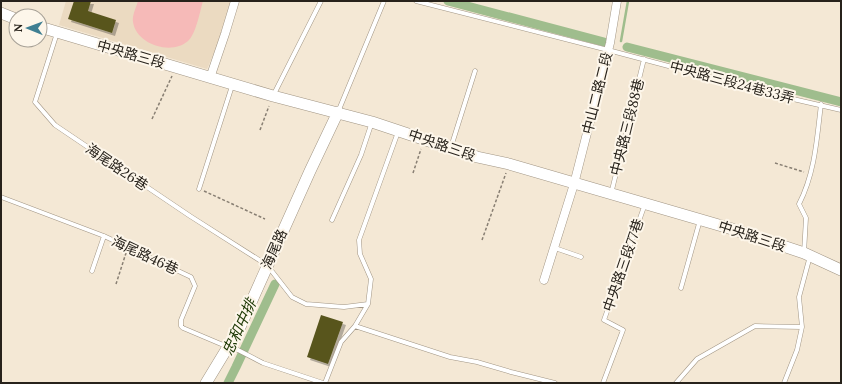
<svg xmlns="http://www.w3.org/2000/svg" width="842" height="384" viewBox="0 0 842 384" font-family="Lora,'Noto Sans TC',serif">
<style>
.built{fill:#ebdac1}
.green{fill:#f6bab8}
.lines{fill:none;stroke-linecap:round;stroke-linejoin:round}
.stream{stroke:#9fbd8d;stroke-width:2.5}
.canal{stroke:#9fbd8d;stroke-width:9}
.building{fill:#58551e;filter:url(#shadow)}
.lane-casing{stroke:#a19584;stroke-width:5}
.street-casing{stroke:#a19584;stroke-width:9}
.secondary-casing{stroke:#a19584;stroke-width:12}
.path{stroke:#887f73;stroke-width:1.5;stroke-dasharray:3 2;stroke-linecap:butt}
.lane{stroke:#fff;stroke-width:4}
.street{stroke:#fff;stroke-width:8}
.secondary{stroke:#fff;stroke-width:11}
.labels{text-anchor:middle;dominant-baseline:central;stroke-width:4;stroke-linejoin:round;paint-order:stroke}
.street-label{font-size:14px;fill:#27221b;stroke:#fdf6ea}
.water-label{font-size:15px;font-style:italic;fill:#193501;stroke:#fdf6ea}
</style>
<defs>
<filter id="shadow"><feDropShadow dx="3" dy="3" stdDeviation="0" flood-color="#0004"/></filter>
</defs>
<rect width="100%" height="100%" fill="#f4e8d5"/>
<path class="built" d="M 66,1 L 232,1 L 223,32 L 207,69 L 59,25 Z"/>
<path class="green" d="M 138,1 L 203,1 C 200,11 196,34 188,41 C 171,56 136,44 133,22 C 132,15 136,8 138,1 Z"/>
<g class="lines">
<path class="stream" d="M 621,41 L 628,1"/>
<path class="canal" d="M 448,1 L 604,42
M 627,47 L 841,102
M 228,383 L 236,367 L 275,284"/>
</g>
<path class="building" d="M 74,1 L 91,1 L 88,11 L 116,20 L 112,33 L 68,19 Z
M 321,315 L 343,322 L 328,364 L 307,357 Z"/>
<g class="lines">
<g class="lane-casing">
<path id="lane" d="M 416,1 L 608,50 L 793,99 L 841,110
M 57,33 L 35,102 L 55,125 L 190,216 L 267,265 L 292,297 L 306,304 L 344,307 L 368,304
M 273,96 L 321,1
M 338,112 L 384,1
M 451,147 L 475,71
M 199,189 L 232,86
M 611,194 L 644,59
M 1,197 L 104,236 L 191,277 L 195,286 L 181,320 L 181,326 L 183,328 L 228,347 L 238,350 L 263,363 L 323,383
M 332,220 L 361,155 L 372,122
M 555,248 L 581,257
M 804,253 L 806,218 L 799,204 C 815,173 817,138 821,104
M 92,271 L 104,236
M 681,288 L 700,220
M 355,326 L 450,357 L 477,362 L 511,372 L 555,383
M 325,383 L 341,342 L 355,326 L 368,304 L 371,279 L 360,254 L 359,240 L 398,132
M 603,383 L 623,330 L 604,320 L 645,204
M 676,383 L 697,359 L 755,326 L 802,327
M 784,383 L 797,350 L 802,327 L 799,297 L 810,256"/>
</g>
<g class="street-casing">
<path id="street" d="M 210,78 L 225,34 L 235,1
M 544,280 L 574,184 L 610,43 L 617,1"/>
</g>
<g class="secondary-casing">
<path id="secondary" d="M 1,13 L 16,19
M 40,27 L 273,96 L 372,122 L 477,157 L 509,164 L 729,228 L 804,253 L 841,270
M 206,383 L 240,327 L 310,171 L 338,112"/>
</g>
<path class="path" d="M 152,119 L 172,76
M 260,130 L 269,106
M 775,163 L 804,172
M 413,173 L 421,149
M 204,191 L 265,219
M 482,240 L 506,173
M 116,284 L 126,253"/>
<use href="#lane" class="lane"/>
<use href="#street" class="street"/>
<use href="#secondary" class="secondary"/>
</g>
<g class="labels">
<g class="street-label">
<text transform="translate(131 54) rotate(16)">中央路三段</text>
<text transform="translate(732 82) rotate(15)">中央路三段24巷33弄</text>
<text transform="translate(597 93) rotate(-76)">中山二路二段</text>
<text transform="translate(627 127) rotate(-76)">中央路三段88巷</text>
<text transform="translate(442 145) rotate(19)">中央路三段</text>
<text transform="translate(117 167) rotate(34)">海尾路26巷</text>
<text transform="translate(752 236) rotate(18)">中央路三段</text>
<text transform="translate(274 249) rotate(-66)">海尾路</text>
<text transform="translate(145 255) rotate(25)">海尾路46巷</text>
<text transform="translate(623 265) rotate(-71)">中央路三段77巷</text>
</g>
<g class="water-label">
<text transform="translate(239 327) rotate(-65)">忠和中排</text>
</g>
</g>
<rect width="842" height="384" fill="none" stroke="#27221b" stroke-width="4"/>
<g transform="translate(28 28) rotate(271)"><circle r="19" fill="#fdf6ea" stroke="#a7a197"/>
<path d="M0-3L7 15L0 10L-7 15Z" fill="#3f7f92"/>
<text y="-6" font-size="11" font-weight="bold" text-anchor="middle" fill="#27221b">N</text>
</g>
</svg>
